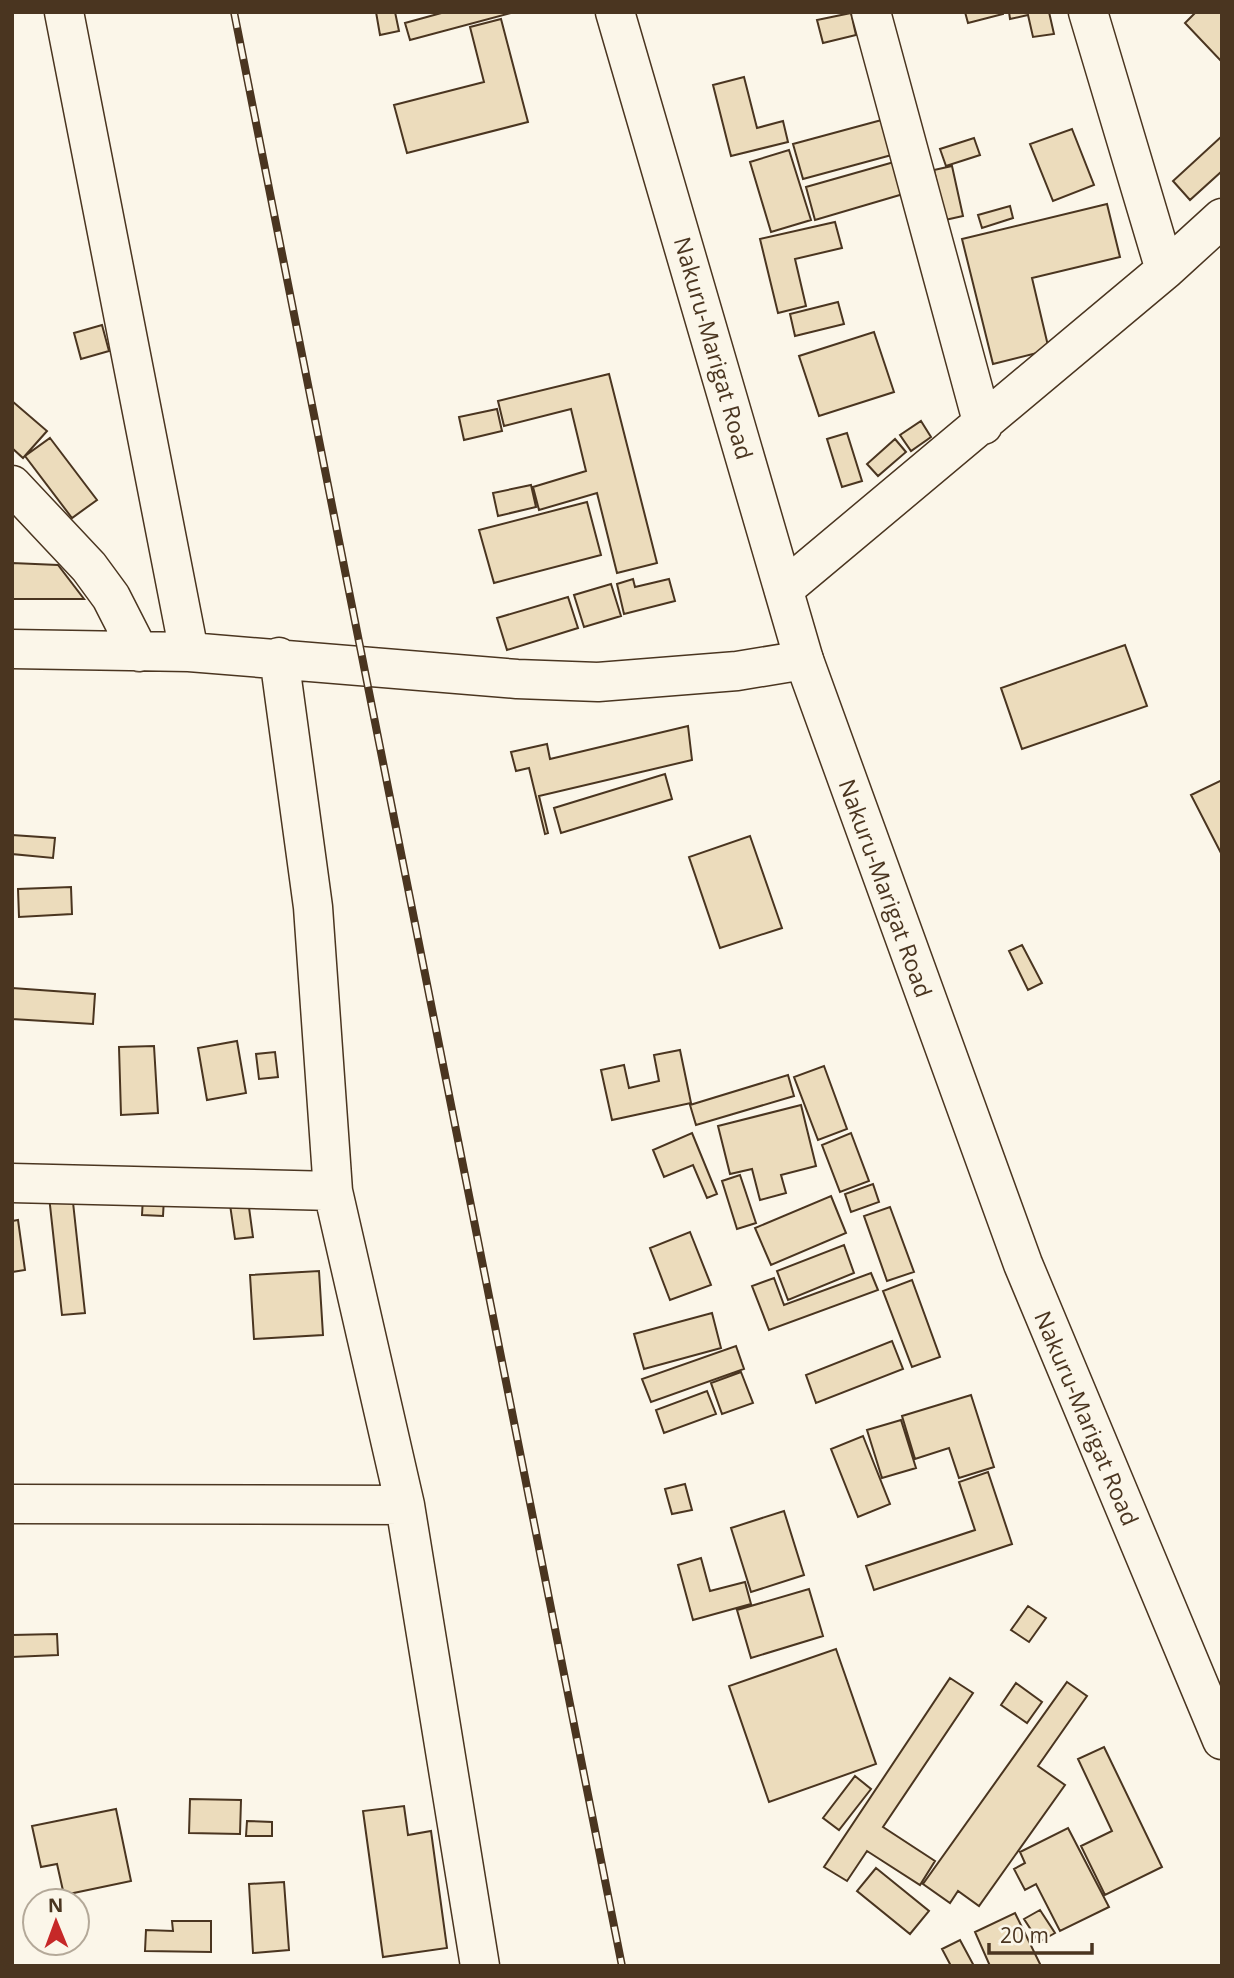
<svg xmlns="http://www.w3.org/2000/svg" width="1234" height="1978" viewBox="0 0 1234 1978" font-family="'Open Sans',sans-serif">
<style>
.building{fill:#ecdcbc;stroke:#4a3520;stroke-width:2}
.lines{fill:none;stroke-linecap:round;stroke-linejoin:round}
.minor-casing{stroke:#4a3520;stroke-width:41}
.major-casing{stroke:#4a3520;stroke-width:41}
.minor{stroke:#fbf6e9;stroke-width:38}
.major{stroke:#fbf6e9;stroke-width:38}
.rail-casing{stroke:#4a3520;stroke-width:8}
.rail{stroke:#fbf6e9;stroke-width:5;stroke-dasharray:16;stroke-linecap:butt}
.labels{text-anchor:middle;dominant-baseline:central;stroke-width:5;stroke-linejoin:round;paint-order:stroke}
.street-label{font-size:23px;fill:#4a3520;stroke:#fbf6e9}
</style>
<rect width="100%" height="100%" fill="#fbf6e9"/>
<path class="building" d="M 376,12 L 395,12 L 399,31 L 380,35 Z
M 445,12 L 511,12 L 511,13 L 410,40 L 405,23 Z
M 965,12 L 1003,12 L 1003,14 L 968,23 Z
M 1009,12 L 1049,12 L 1054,34 L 1033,37 L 1028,15 L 1010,19 Z
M 1196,12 L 1222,12 L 1222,62 L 1185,23 Z
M 851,13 L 856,35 L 823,43 L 817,20 Z
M 501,19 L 528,122 L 407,153 L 394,105 L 484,82 L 470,27 Z
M 744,77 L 757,128 L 783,121 L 788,142 L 731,156 L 713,85 Z
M 889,118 L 899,153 L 803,179 L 793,144 Z
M 1072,129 L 1094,185 L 1053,201 L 1030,144 Z
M 1222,136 L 1222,171 L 1190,200 L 1173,181 Z
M 974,138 L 980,155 L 946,166 L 940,149 Z
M 789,150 L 811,220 L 771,232 L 750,162 Z
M 901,160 L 910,192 L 815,220 L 806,187 Z
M 952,166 L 963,216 L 945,220 L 934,170 Z
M 1107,204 L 1120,257 L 1032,278 L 1049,350 L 993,364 L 962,239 Z
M 1010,206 L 1013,218 L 982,228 L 978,215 Z
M 835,222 L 842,248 L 795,259 L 806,306 L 778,313 L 760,239 Z
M 838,302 L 844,324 L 795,336 L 790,314 Z
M 102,325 L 109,351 L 81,359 L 74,333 Z
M 874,332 L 894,392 L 819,416 L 799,356 Z
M 609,374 L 657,563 L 617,573 L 597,493 L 539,510 L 533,487 L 586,471 L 571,409 L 504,426 L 498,401 Z
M 12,401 L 47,431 L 23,458 L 12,448 Z
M 497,409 L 502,431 L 464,440 L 459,417 Z
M 921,421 L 931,437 L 911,451 L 900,435 Z
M 847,433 L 862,481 L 842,487 L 827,439 Z
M 50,438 L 97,500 L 72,518 L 25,456 Z
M 895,439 L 906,452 L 878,476 L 867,464 Z
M 531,485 L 536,507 L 498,516 L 493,493 Z
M 587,502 L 601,555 L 494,583 L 479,530 Z
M 12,563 L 58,565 L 84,599 L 12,599 Z
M 633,579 L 635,587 L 669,579 L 675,601 L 624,614 L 617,584 Z
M 611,584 L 621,616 L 584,627 L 574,595 Z
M 568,597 L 578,628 L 507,650 L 497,618 Z
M 1125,645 L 1147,706 L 1022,749 L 1001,688 Z
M 688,726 L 692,760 L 539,796 L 548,833 L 545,834 L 529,768 L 516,771 L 511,752 L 547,744 L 550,759 Z
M 665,774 L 672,799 L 561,833 L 554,808 Z
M 1222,780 L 1222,855 L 1191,795 Z
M 12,835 L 55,838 L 53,858 L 12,854 Z
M 750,836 L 782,928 L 720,948 L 689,857 Z
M 71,887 L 72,914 L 19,917 L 18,889 Z
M 1022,945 L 1042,983 L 1028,990 L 1009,951 Z
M 12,988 L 95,994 L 93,1024 L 12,1019 Z
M 237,1041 L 246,1093 L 207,1100 L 198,1048 Z
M 154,1046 L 158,1113 L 121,1115 L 119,1047 Z
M 680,1050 L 691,1103 L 612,1120 L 601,1070 L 624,1065 L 629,1088 L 659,1081 L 654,1055 Z
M 275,1052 L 278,1077 L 259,1079 L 256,1054 Z
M 824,1066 L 847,1129 L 818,1140 L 794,1077 Z
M 788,1075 L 794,1096 L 696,1125 L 690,1105 Z
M 801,1105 L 816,1166 L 781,1175 L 786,1193 L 760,1200 L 752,1169 L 730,1174 L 718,1126 Z
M 692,1133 L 717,1194 L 707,1198 L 693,1165 L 664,1177 L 653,1150 Z
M 851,1133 L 869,1181 L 840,1192 L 822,1145 Z
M 740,1175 L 756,1223 L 737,1229 L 722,1181 Z
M 873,1184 L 879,1202 L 851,1212 L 845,1194 Z
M 72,1193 L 85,1313 L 62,1315 L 49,1196 Z
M 831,1196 L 846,1233 L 771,1265 L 755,1228 Z
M 143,1197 L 164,1198 L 163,1216 L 142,1215 Z
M 229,1198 L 248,1200 L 253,1237 L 235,1239 Z
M 890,1207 L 914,1272 L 887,1281 L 864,1216 Z
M 18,1220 L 25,1270 L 12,1272 L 12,1221 Z
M 690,1232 L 711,1285 L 670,1300 L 650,1248 Z
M 844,1245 L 854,1273 L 788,1300 L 777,1271 Z
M 319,1271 L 323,1335 L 254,1339 L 250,1275 Z
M 871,1273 L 878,1290 L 769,1330 L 752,1286 L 774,1278 L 784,1305 Z
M 912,1280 L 940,1357 L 912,1367 L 883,1291 Z
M 712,1313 L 721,1348 L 644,1369 L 634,1334 Z
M 892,1341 L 903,1369 L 816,1403 L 806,1375 Z
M 736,1346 L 744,1369 L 651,1402 L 642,1379 Z
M 741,1372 L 753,1403 L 722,1414 L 711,1383 Z
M 707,1391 L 716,1414 L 664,1433 L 656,1410 Z
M 971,1395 L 994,1467 L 959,1478 L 949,1448 L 915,1459 L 902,1416 Z
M 901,1420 L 916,1468 L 882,1478 L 867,1430 Z
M 863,1436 L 890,1504 L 858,1517 L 831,1449 Z
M 988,1472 L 1012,1544 L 874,1590 L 866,1566 L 975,1530 L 959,1482 Z
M 685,1484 L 692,1510 L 672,1514 L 665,1489 Z
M 784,1511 L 804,1575 L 751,1592 L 731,1528 Z
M 701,1558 L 710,1591 L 745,1582 L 751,1604 L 693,1620 L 678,1565 Z
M 809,1589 L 823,1636 L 751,1658 L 737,1610 Z
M 1028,1606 L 1046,1618 L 1029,1642 L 1011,1630 Z
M 57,1634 L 58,1655 L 12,1657 L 12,1635 Z
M 836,1649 L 876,1764 L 769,1802 L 729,1686 Z
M 950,1678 L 973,1693 L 883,1827 L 935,1861 L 920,1885 L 867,1851 L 847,1881 L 824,1867 Z
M 1067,1682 L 1087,1696 L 1038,1766 L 1065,1785 L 979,1906 L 958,1891 L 950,1903 L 923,1884 Z
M 1016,1683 L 1042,1702 L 1027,1723 L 1001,1705 Z
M 1104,1747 L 1162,1867 L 1105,1895 L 1081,1846 L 1112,1831 L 1078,1759 Z
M 855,1776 L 871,1789 L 839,1830 L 823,1818 Z
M 190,1799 L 241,1800 L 240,1834 L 189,1833 Z
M 404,1806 L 408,1835 L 431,1831 L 447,1948 L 383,1957 L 363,1811 Z
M 116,1809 L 131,1881 L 64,1895 L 57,1864 L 41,1867 L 32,1826 Z
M 247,1821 L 272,1822 L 272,1836 L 246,1836 Z
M 1068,1828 L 1109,1907 L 1060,1931 L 1036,1884 L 1025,1890 L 1014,1869 L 1025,1863 L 1020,1852 Z
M 876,1868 L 929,1911 L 910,1934 L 857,1891 Z
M 284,1882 L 289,1950 L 253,1953 L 249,1884 Z
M 1040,1910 L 1055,1933 L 1039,1942 L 1024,1919 Z
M 1015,1913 L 1041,1966 L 990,1966 L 975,1932 Z
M 172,1921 L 211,1921 L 211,1952 L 145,1951 L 146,1930 L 173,1931 Z
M 960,1940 L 974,1966 L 951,1966 L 942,1949 Z"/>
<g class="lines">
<g class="minor-casing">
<path id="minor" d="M 64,12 L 189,652
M 871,12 L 983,425
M 1165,270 L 1222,218
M 12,485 L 89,567 L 111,597 L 139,652
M 784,589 L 1165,270 L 1088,12
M 12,649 L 189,652 L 517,679 L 598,682 L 737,671 L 804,660
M 279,657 L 313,907 L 333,1191 L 405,1505 L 480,1966
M 12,1183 L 333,1191
M 12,1504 L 405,1505"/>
</g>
<g class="major-casing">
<path id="major" d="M 615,12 L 804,660 L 1023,1264 L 1222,1740"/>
</g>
<use href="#minor" class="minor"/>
<use href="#major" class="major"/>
<g class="rail-casing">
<path id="rail" d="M 234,12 L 622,1966"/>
</g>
<use href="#rail" class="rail"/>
</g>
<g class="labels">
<g class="street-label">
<text transform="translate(714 348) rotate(74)">Nakuru-Marigat Road</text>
<text transform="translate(886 888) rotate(70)">Nakuru-Marigat Road</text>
<text transform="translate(1087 1418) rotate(67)">Nakuru-Marigat Road</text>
</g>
</g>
<rect width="1234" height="1978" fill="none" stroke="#4a3520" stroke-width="28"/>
<g transform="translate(56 1922) rotate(359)"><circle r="33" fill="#fbf6e9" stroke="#b4a999" stroke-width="2"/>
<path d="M0-5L12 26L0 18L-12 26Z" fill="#c62828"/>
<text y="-10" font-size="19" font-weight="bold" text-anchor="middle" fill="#4a3520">N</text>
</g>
<path d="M989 1943v10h103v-10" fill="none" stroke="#4a3520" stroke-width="3.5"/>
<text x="1000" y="1943" font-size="21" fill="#4a3520" stroke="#fbf6e9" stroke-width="5" paint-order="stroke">20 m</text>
</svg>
